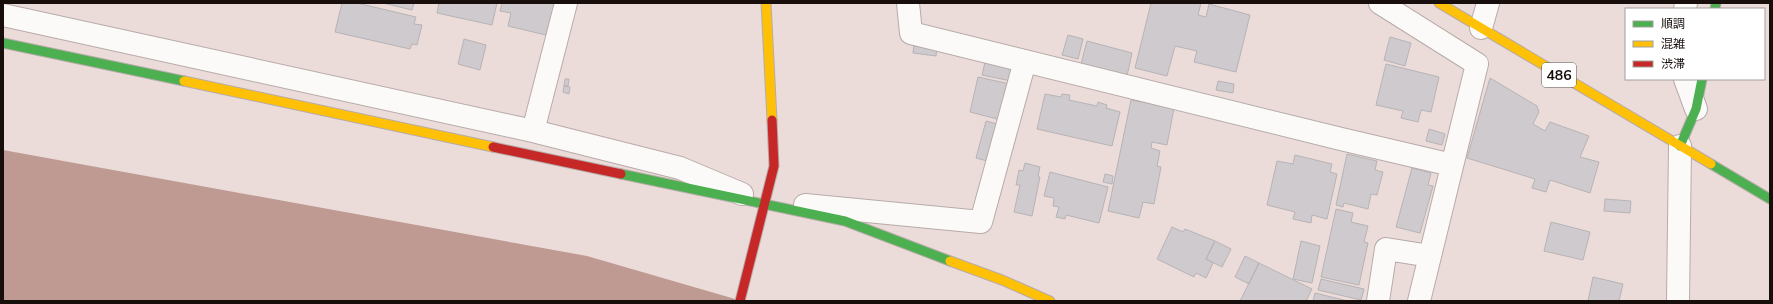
<svg xmlns="http://www.w3.org/2000/svg" width="1773" height="304" viewBox="0 0 1773 304" font-family="Mulish,'Noto Sans JP',sans-serif">
<style>
.water{fill:#be9a93}
.building{fill:#cecacd;stroke:#b7b3b6}
.lines{fill:none;stroke-linecap:round;stroke-linejoin:round}
.street-casing{stroke:#b7aba9;stroke-width:24}
.fast-casing{stroke:#b7aba9;stroke-width:11}
.slow-casing{stroke:#b7aba9;stroke-width:11}
.jam-casing{stroke:#b7aba9;stroke-width:11}
.street{stroke:#fcfaf9;stroke-width:22}
.fast{stroke:#4caf50;stroke-width:9}
.slow{stroke:#ffc107;stroke-width:9}
.jam{stroke:#c62828;stroke-width:9}
.labels{text-anchor:middle;dominant-baseline:central;stroke-width:3;stroke-linejoin:round;paint-order:stroke}
.shield{fill:#fff;stroke:#5d5756;stroke-width:1}
.shield-label{font-size:14px;font-weight:bold;fill:#180f0d}
</style>
<rect width="100%" height="100%" fill="#ebdcd9"/>
<path class="water" d="M 3,150 L 587,256 L 742,301 L 3,301 Z"/>
<path class="building" d="M 342,3 L 357,3 L 416,17 L 414,24 L 422,25 L 417,45 L 412,44 L 410,49 L 335,32 Z
M 383,3 L 414,3 L 412,10 Z
M 439,3 L 497,3 L 492,25 L 437,13 Z
M 502,3 L 558,3 L 550,36 L 508,26 L 511,13 L 500,11 Z
M 1151,3 L 1201,3 L 1198,15 L 1206,17 L 1209,4 L 1250,15 L 1236,72 L 1194,62 L 1197,51 L 1175,46 L 1167,76 L 1135,68 Z
M 1068,35 L 1083,39 L 1078,59 L 1062,55 Z
M 1390,37 L 1411,43 L 1405,66 L 1384,60 Z
M 464,39 L 486,45 L 480,70 L 458,64 Z
M 1087,41 L 1132,53 L 1127,76 L 1081,64 Z
M 914,44 L 937,46 L 936,56 L 913,53 Z
M 986,58 L 1014,64 L 1011,81 L 982,75 Z
M 1386,64 L 1439,77 L 1431,112 L 1421,110 L 1418,122 L 1401,118 L 1403,111 L 1376,105 Z
M 978,77 L 1010,84 L 1001,120 L 970,112 Z
M 1490,78 L 1537,106 L 1539,112 L 1533,124 L 1545,131 L 1550,122 L 1589,136 L 1580,157 L 1599,162 L 1590,193 L 1550,180 L 1546,192 L 1532,188 L 1535,179 L 1467,158 Z
M 565,79 L 569,79 L 568,86 L 564,86 Z
M 1218,81 L 1234,84 L 1233,93 L 1216,90 Z
M 564,86 L 570,87 L 569,94 L 563,92 Z
M 1045,94 L 1061,97 L 1062,94 L 1070,95 L 1069,100 L 1097,106 L 1098,102 L 1107,105 L 1106,108 L 1120,112 L 1112,146 L 1037,129 Z
M 1131,100 L 1174,108 L 1167,145 L 1152,142 L 1151,148 L 1160,151 L 1157,166 L 1161,167 L 1154,204 L 1143,202 L 1139,218 L 1108,211 Z
M 986,121 L 1001,125 L 991,162 L 976,158 Z
M 1429,129 L 1445,134 L 1442,145 L 1426,141 Z
M 1347,154 L 1377,161 L 1375,170 L 1383,172 L 1377,195 L 1371,194 L 1368,209 L 1344,203 L 1343,207 L 1336,205 Z
M 1295,155 L 1332,164 L 1330,172 L 1337,174 L 1327,219 L 1312,215 L 1311,223 L 1293,219 L 1295,212 L 1267,205 L 1277,161 L 1293,164 Z
M 1025,163 L 1040,167 L 1038,176 L 1040,177 L 1032,216 L 1014,212 L 1020,185 L 1016,185 L 1019,170 L 1023,171 Z
M 1412,168 L 1431,173 L 1428,185 L 1433,186 L 1420,233 L 1396,227 Z
M 1050,172 L 1108,187 L 1099,223 L 1066,215 L 1065,219 L 1056,217 L 1059,207 L 1053,206 L 1054,198 L 1044,196 Z
M 1105,174 L 1113,176 L 1112,184 L 1103,182 Z
M 1605,199 L 1631,201 L 1630,213 L 1604,211 Z
M 1336,209 L 1353,213 L 1351,222 L 1368,226 L 1364,242 L 1368,243 L 1359,285 L 1321,277 Z
M 1551,222 L 1590,232 L 1583,260 L 1544,251 Z
M 1172,227 L 1183,232 L 1185,229 L 1215,241 L 1206,259 L 1213,263 L 1206,278 L 1196,273 L 1194,277 L 1157,259 Z
M 1215,241 L 1231,249 L 1222,267 L 1206,259 Z
M 1301,241 L 1320,246 L 1312,283 L 1293,279 Z
M 1245,256 L 1259,263 L 1249,284 L 1235,277 Z
M 1259,263 L 1312,289 L 1306,301 L 1240,301 Z
M 1593,277 L 1623,284 L 1619,301 L 1588,301 Z
M 1321,279 L 1364,289 L 1361,300 L 1318,290 Z
M 1315,293 L 1348,301 L 1313,301 Z"/>
<g class="lines">
<g class="street-casing">
<path id="street" d="M 908,3 L 911,33 L 1341,139 L 1452,165
M 1380,3 L 1477,64 L 1419,301
M 1685,9 L 1686,3
M 3,15 L 533,131 L 680,168 L 742,194
M 1481,28 L 1488,3
M 1685,79 L 1696,109
M 533,131 L 566,3
M 805,205 L 981,222 L 1025,61
M 1378,301 L 1386,249 L 1430,256
M 1678,301 L 1680,146"/>
</g>
<g class="fast-casing">
<path id="fast" d="M 1715,9 L 1716,3
M 3,43 L 184,81
M 1680,146 L 1696,109 L 1702,79
M 1711,164 L 1770,199
M 621,174 L 845,221 L 950,261"/>
</g>
<g class="slow-casing">
<path id="slow" d="M 766,3 L 772,120
M 1439,3 L 1711,164
M 184,81 L 493,147
M 950,261 L 1002,280 L 1050,301"/>
</g>
<g class="jam-casing">
<path id="jam" d="M 493,147 L 621,174
M 740,301 L 774,166 L 772,120"/>
</g>
<use href="#street" class="street"/>
<use href="#fast" class="fast"/>
<use href="#slow" class="slow"/>
<use href="#jam" class="jam"/>
</g>
<g class="labels">
<rect class="shield" x="1542" y="63" width="34" height="24" rx="3"/>
<g class="shield-label">
<text x="1559" y="75">486</text>
</g>
</g>
<rect width="1773" height="304" fill="none" stroke="#180f0d" stroke-width="8"/>
<rect x="1625" y="8" width="140" height="72" fill="#ffffff" stroke="#a39f9e"/>
<rect x="1633" y="21" width="20" height="6" fill="#4caf50" stroke="#a39f9e"/>
<text x="1661" y="28" font-size="12" fill="#180f0d">順調</text>
<rect x="1633" y="41" width="20" height="6" fill="#ffc107" stroke="#a39f9e"/>
<text x="1661" y="48" font-size="12" fill="#180f0d">混雑</text>
<rect x="1633" y="61" width="20" height="6" fill="#c62828" stroke="#a39f9e"/>
<text x="1661" y="68" font-size="12" fill="#180f0d">渋滞</text>
</svg>
